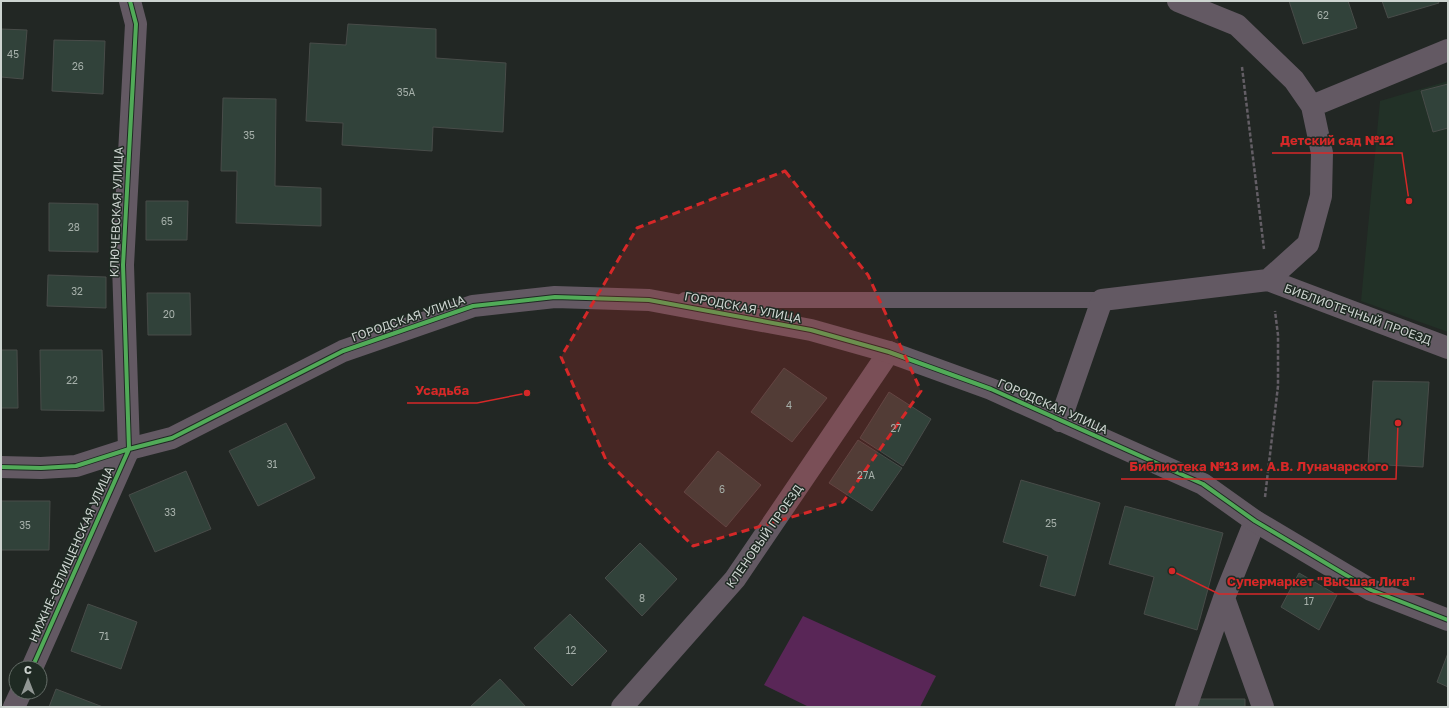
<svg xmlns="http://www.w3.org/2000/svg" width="1449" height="708" viewBox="0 0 1449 708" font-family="'Golos Text',sans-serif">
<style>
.built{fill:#223127}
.green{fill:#592657}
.building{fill:#31423a;stroke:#484c49}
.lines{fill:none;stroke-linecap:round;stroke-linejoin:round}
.path{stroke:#635e65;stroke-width:2.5;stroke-dasharray:4 2;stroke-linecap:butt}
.service{stroke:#635963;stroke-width:16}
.minor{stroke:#635963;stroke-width:22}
.tertiary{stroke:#635963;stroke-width:22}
.cycleway-casing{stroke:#1f2a23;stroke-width:6}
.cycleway{stroke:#51ab58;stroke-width:4}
.marked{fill:#d62828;fill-opacity:0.2;stroke:#d62828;stroke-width:3;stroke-dasharray:8 5;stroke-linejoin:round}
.labels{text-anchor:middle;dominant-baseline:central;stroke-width:3;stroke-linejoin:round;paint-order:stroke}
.number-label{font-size:10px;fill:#a6b0aa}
.street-label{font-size:12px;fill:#cdd4d0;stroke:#1f2a23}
.leader{fill:none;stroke:#d62828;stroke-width:1.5}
.callout-dot{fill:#d62828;stroke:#1f2a23;stroke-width:1.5}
.callout-label{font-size:13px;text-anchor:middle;font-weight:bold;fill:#d62828;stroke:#1f2a23;stroke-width:3;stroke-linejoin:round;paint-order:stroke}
</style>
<rect width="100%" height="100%" fill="#222724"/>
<path class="built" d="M 1448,81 L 1448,332 L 1361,301 L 1380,101 Z"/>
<path class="green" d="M 803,616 L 936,676 L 920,707 L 809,707 L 764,685 Z"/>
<path class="building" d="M 1289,1 L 1348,1 L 1357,28 L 1303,44 Z
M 1382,1 L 1438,1 L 1439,3 L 1388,18 Z
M 348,24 L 436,29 L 436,58 L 506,63 L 503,132 L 433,127 L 432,151 L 342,145 L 343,123 L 306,121 L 310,43 L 346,45 Z
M 1,29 L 27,30 L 23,79 L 1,77 Z
M 54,40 L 105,41 L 103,94 L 52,91 Z
M 1448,84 L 1448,128 L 1433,132 L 1421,91 Z
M 223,98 L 276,99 L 275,186 L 321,188 L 321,226 L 236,223 L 237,171 L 221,171 Z
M 146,201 L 188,201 L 187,240 L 146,240 Z
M 49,203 L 98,204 L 98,252 L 49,251 Z
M 48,275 L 106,277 L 106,308 L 47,306 Z
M 147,293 L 190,293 L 191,335 L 148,335 Z
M 1,350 L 17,350 L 18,408 L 1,408 Z
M 40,350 L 102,350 L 104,411 L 41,410 Z
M 784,368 L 827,398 L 792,442 L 751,412 Z
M 1373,381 L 1429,382 L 1423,467 L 1368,464 Z
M 889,392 L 931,419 L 903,466 L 860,438 Z
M 286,423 L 315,478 L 258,506 L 229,451 Z
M 858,440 L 902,468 L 872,511 L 829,483 Z
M 718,451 L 761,485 L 726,527 L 684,492 Z
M 186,471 L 211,529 L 155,552 L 129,495 Z
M 1021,480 L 1100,503 L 1075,596 L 1040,586 L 1048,556 L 1003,542 Z
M 1,501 L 50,501 L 49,550 L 1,550 Z
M 1125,506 L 1223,533 L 1197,630 L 1144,614 L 1154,577 L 1109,564 Z
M 640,543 L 677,579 L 642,616 L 605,578 Z
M 1299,573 L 1337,595 L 1319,630 L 1281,607 Z
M 88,604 L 137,622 L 121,669 L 71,651 Z
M 570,614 L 607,651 L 572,686 L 534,648 Z
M 1448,653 L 1448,687 L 1437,682 Z
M 500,679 L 526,707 L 470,707 Z
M 56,689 L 103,707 L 49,707 Z
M 1199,699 L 1245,699 L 1245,707 L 1199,707 Z"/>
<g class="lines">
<path class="path" d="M 1242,67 L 1264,249
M 1265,497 L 1278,386 L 1278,335 L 1275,311"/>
<path class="service" d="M 685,300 L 1102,300"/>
<path class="minor" d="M 1178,1 L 1237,25 L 1294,80 L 1312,106 L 1448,50
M 1268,280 L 1448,348
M 1060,421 L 1102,300 L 1268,280 L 1308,244 L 1321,196 L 1322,153 L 1312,106
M 1224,598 L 1263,707
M 32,668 L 129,449 L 123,265 L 136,24 L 130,1
M 14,707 L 21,692
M 622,707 L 735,579 L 889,352
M 1186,707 L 1224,598 L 1255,521"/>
<path class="tertiary" d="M 1,467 L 41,468 L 76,466 L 129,449 L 172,438 L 343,351 L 473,306 L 555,297 L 649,300 L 811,330 L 889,352 L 991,389 L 1203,484 L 1255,521 L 1371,590 L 1448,620"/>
<g class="cycleway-casing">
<path id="cycleway" d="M 1,467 L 41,468 L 76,466 L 129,449 L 172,438 L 343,351 L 473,306 L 555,297 L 649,300 L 811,330 L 889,352 L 991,389 L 1203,484 L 1255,521 L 1371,590 L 1448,620
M 32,668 L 129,449 L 123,265 L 136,24 L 130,1"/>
</g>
<use href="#cycleway" class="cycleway"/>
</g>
<path class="marked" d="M 785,171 L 868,275 L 921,391 L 843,502 L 693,546 L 606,460 L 561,357 L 637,228 Z"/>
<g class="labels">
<g class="number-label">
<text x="1323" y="15">62</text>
<text x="13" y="54">45</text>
<text x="78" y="66">26</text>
<text x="406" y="92">35А</text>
<text x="249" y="135">35</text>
<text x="167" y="221">65</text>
<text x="74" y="227">28</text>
<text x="77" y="291">32</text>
<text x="169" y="314">20</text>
<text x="72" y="380">22</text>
<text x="789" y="405">4</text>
<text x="896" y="428">27</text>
<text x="272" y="464">31</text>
<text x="866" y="475">27А</text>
<text x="722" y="489">6</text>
<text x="170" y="512">33</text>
<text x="1051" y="523">25</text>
<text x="25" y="525">35</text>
<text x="642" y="598">8</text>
<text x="1309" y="601">17</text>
<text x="104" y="636">71</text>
<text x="571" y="650">12</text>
</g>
<g class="street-label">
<text transform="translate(116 212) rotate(-88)">КЛЮЧЕВСКАЯ УЛИЦА</text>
<text transform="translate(743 307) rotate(11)">ГОРОДСКАЯ УЛИЦА</text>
<text transform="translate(1358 314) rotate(20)">БИБЛИОТЕЧНЫЙ ПРОЕЗД</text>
<text transform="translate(408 318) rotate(-19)">ГОРОДСКАЯ УЛИЦА</text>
<text transform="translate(1053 406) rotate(24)">ГОРОДСКАЯ УЛИЦА</text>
<text transform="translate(764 536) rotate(-55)">КЛЕНОВЫЙ ПРОЕЗД</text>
<text transform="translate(71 554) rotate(-66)">НИЖНЕ-СЕЛИЩЕНСКАЯ УЛИЦА</text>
</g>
</g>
<path class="leader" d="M1409 201L1402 153H1272M527 393L477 403H407M1398 423L1396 479H1121M1172 571L1219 594H1424"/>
<g class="callout-dot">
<circle cx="1409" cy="201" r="4"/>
<circle cx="527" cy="393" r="4"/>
<circle cx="1398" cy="423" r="4"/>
<circle cx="1172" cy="571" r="4"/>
</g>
<g class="callout-label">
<text x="1337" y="145">Детский сад №12</text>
<text x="442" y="395">Усадьба</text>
<text x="1259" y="471">Библиотека №13 им. А.В. Луначарского</text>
<text x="1321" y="586">Супермаркет "Высшая Лига"</text>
</g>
<rect width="1449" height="708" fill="none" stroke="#cdd4d0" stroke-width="4"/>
<g transform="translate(28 680)"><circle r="19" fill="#1f2a23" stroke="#656e68"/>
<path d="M0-3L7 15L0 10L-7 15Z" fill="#919794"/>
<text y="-6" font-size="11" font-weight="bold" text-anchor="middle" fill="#cdd4d0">С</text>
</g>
</svg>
